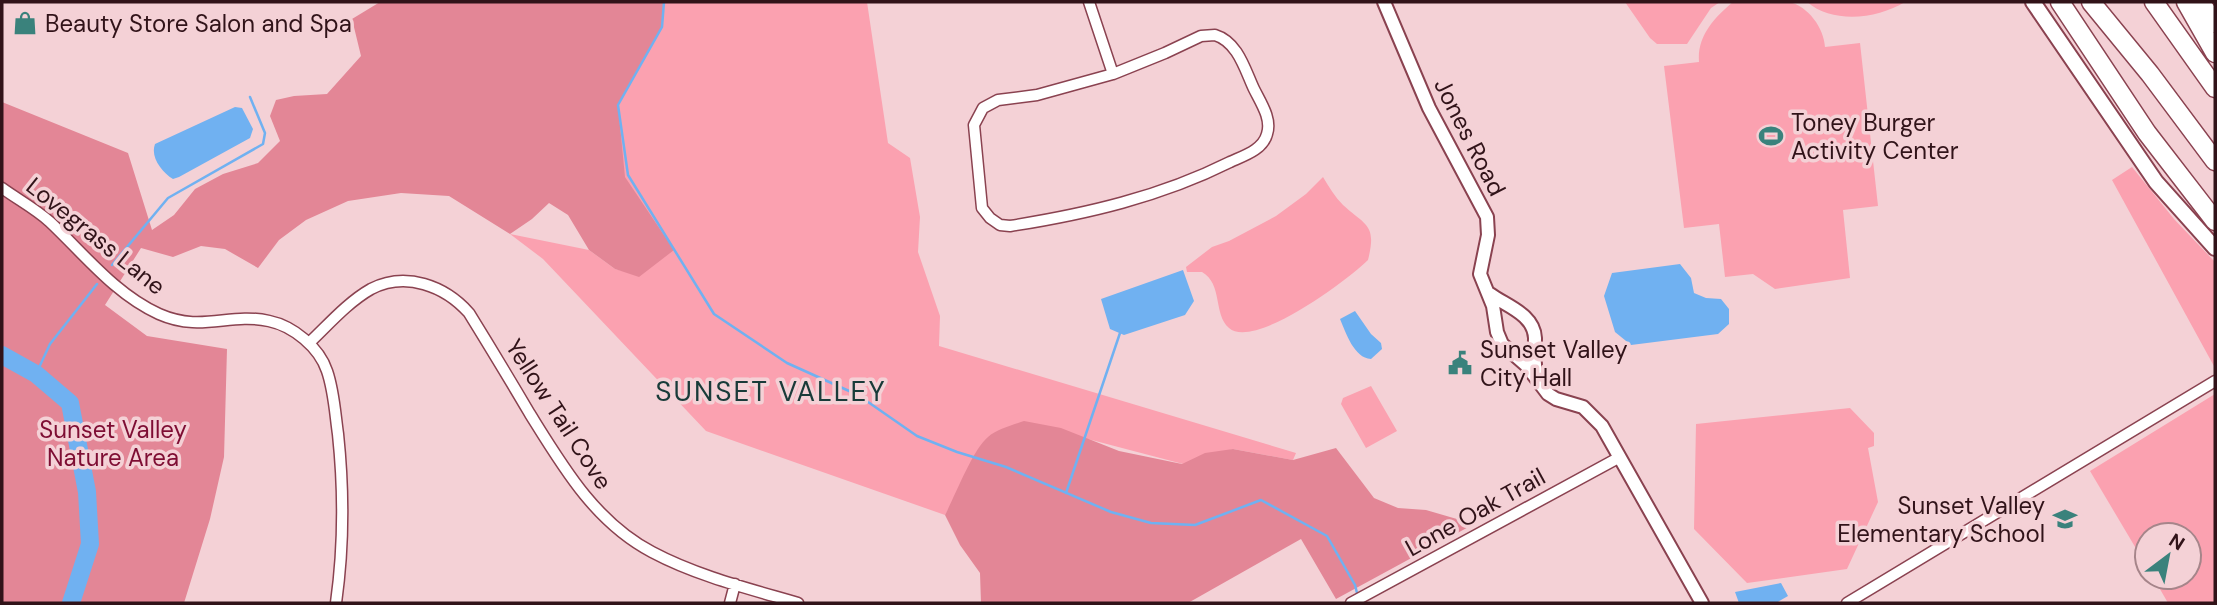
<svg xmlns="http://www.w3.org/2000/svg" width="2217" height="605" viewBox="0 0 2217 605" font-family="'DM Sans',sans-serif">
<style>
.green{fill:#fba1b0}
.forest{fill:#e38696}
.water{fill:#70b1f1}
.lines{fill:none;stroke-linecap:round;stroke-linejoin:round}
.stream{stroke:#70b1f1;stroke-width:2.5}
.river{stroke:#70b1f1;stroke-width:18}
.minor-casing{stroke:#8a4250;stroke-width:13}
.tertiary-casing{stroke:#8a4250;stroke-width:16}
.secondary-casing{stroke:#8a4250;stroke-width:18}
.motorway-casing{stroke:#8a4250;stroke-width:21}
.minor{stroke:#fff;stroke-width:10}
.tertiary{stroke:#fff;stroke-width:12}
.secondary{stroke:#fff;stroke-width:14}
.motorway{stroke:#fff;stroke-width:18}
.labels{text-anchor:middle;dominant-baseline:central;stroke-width:7;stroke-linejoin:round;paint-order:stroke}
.poi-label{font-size:24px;fill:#311319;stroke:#f4d1d6;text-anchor:start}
.street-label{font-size:24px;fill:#311319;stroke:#f4d1d6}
.park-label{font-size:24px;fill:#7e0d33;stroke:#f4d1d6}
.quarter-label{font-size:28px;letter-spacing:2px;fill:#193b39;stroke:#f4d1d6}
</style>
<rect width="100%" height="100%" fill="#f4d1d6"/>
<path class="green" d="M 565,2 L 867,2 L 888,143 L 910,158 L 920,217 L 918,252 L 940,316 L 939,346 L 1296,453 L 1293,460 L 1233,449 L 1183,464 L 1084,438 L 956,496 L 945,515 L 706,431 L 543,259 L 510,234 L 589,250 L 615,269 L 631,273 Z
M 1625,2 L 1720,2 L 1711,8 L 1687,44 L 1657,44 L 1650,38 Z
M 1733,2 C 1748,2 1774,0 1789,2 C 1808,6 1824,28 1825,47 L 1860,43 L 1878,206 L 1843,210 L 1850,278 L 1775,289 L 1753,274 L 1725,277 L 1719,224 L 1684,228 L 1664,66 L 1699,62 C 1697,36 1714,18 1733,2 Z
M 1807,2 L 1905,2 C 1877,19 1833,24 1807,2 Z
M 2132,167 L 2174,219 L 2215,262 L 2215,368 L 2112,180 Z
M 1323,177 C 1329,187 1335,197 1343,205 C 1366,226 1377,224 1368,260 C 1348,280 1254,350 1229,328 C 1213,314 1223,284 1202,272 L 1187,272 L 1186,267 L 1212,247 L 1229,241 L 1276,216 L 1306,194 Z
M 1371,386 L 1397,431 L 1366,448 L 1341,404 L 1343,398 Z
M 2215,394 L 2215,603 L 2168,603 L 2153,577 L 2189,577 L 2189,535 L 2147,535 L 2147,567 L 2090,471 Z
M 1850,408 L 1874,433 L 1874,446 L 1868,448 L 1878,502 L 1847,569 L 1747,583 L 1694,529 L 1696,424 Z"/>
<path class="forest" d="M 380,2 L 664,2 L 662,27 L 618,105 L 625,177 L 674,250 L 639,277 L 615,269 L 589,250 L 568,215 L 549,203 L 532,219 L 510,234 L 449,196 L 401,193 L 348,201 L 306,220 L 279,240 L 258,268 L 225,249 L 201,246 L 173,257 L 141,248 L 105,305 L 147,336 L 227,349 L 224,457 L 210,519 L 184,603 L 2,603 L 2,102 L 128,153 L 152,230 L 174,215 L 195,189 L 223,174 L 258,163 L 280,141 L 270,116 L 276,100 L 294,96 L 327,94 L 361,56 L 352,19 Z
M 1024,421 L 1061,428 L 1119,451 L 1182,464 L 1205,453 L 1233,449 L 1293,460 L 1336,448 L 1374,498 L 1398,508 L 1426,510 L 1474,524 L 1336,599 L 1301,539 L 1188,603 L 981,603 L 980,573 L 960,545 L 945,515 C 955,496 973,449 988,437 C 997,429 1013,425 1024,421 Z"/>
<path class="water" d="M 235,107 L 242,108 L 253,129 L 250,138 L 179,177 L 173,179 C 162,172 150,157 155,144 Z
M 1680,264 L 1691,278 L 1694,293 L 1706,298 L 1721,299 L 1729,309 L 1729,324 L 1718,334 L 1631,345 L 1615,332 L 1604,296 L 1612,273 Z
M 1183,270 L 1194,301 L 1185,315 L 1124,335 L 1110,329 L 1101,299 Z
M 1355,311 L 1371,334 L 1381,343 L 1382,349 L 1371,359 C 1354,358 1346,333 1340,319 Z
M 1781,583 L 1788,596 L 1776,603 L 1739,603 L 1735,592 Z"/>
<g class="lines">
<path class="stream" d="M 664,2 L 662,27 L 618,105 L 628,175 L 714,314 L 787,363 L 858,395 L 917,436 L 957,452 L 1006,467 L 1111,512 L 1151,523 L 1195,525 L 1261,500 L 1327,536 L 1355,585 L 1358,597
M 112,265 L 168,198 L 263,144 L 265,133 L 250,97
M 36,374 L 50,344 L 97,284
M 1066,493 L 1120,333"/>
<path class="river" d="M 2,355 L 36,374 L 70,403 L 87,492 L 90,544 L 71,603"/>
<g class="minor-casing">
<path id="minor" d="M 1089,2 L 1113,74
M 1215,35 C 1238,42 1245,70 1254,89 C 1261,103 1272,119 1267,134 C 1263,150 1243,156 1230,162 C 1160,197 1086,214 1010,226 L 1000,225 L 990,218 L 982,208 L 974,125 L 983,108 L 998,100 L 1037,95 L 1113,74 L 1165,53 L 1201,36 Z
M 2,188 C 17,199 36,209 50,222 C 84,254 115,294 159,314 C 202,333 229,312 269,321 C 293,326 319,347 327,371 C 334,391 335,413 338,434 C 344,491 344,546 336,603
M 309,343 C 328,325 348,302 371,289 C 406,271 445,286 469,313 C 490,347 510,380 530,414 C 563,467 595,522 652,552 C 697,576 750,589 798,603
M 730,603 L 735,584
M 1351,603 L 1620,457
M 1847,603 L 2215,381"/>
</g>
<g class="tertiary-casing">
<path id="tertiary" d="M 1384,2 L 1429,108 L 1487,217 L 1488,235 L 1480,274 L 1493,306 L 1497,332 L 1502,344 L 1526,365 L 1548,394 L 1556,399 L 1583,407 L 1602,426 L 1702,603
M 1490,294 C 1506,306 1534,314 1535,338 C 1535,352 1533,363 1537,376"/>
</g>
<g class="secondary-casing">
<path id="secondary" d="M 2033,2 L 2156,182 L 2215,248"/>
</g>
<g class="motorway-casing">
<path id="motorway" d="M 2060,2 L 2147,133 L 2215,221
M 2091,2 L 2150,74 L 2215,161
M 2154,2 L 2215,88
M 2186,2 L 2215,53
M 2200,2 L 2215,23"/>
</g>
<use href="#minor" class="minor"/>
<use href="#tertiary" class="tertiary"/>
<use href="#secondary" class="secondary"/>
<use href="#motorway" class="motorway"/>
</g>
<defs>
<g id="shop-bare" transform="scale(1.89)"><path d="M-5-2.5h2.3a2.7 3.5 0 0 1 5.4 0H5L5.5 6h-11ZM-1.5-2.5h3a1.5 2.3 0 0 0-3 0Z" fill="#3a827c" stroke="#f4d1d6" stroke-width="2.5" paint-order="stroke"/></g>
<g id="stadium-bare" transform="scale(1.89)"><path d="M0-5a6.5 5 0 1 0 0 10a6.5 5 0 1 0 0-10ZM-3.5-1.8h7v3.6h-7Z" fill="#3a827c" stroke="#f4d1d6" stroke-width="2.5" paint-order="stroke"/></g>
<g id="civic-bare" transform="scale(1.89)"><path d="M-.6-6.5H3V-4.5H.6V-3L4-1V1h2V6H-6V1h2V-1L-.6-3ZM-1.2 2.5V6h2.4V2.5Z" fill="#3a827c" stroke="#f4d1d6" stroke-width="2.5" paint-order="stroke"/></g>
<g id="school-bare" transform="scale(1.89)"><path d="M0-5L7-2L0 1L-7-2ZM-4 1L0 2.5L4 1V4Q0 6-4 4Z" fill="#3a827c" stroke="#f4d1d6" stroke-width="2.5" paint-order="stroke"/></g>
</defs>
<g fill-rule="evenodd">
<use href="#shop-bare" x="25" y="23"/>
<use href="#stadium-bare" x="1771" y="136"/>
<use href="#civic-bare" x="1460" y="363"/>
<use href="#school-bare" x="2065" y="519"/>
</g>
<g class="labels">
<g class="poi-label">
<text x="45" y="23">Beauty Store Salon and Spa</text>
<text x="1791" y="122">Toney Burger<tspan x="1791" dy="28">Activity Center</tspan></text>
<text x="1480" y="349">Sunset Valley<tspan x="1480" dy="28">City Hall</tspan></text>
<text x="2045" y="505" text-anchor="end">Sunset Valley<tspan x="2045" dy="28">Elementary School</tspan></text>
</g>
<g class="street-label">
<text transform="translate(1470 137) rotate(63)">Jones Road</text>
<text transform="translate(96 236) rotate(39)">Lovegrass Lane</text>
<text transform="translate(559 414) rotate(57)">Yellow Tail Cove</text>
<text transform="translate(1475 512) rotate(-29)">Lone Oak Trail</text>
</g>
<g class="park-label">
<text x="113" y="429">Sunset Valley<tspan x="113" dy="28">Nature Area</tspan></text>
</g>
<g class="quarter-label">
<text x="771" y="391">SUNSET VALLEY</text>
</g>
</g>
<rect width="2217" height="605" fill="none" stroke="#311319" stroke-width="7"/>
<g transform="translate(2168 556) rotate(32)"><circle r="33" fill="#f4d1d6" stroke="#a6858a" stroke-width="2"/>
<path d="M0-5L12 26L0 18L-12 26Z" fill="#3a827c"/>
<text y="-10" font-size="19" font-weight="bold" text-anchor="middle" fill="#311319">N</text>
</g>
</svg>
